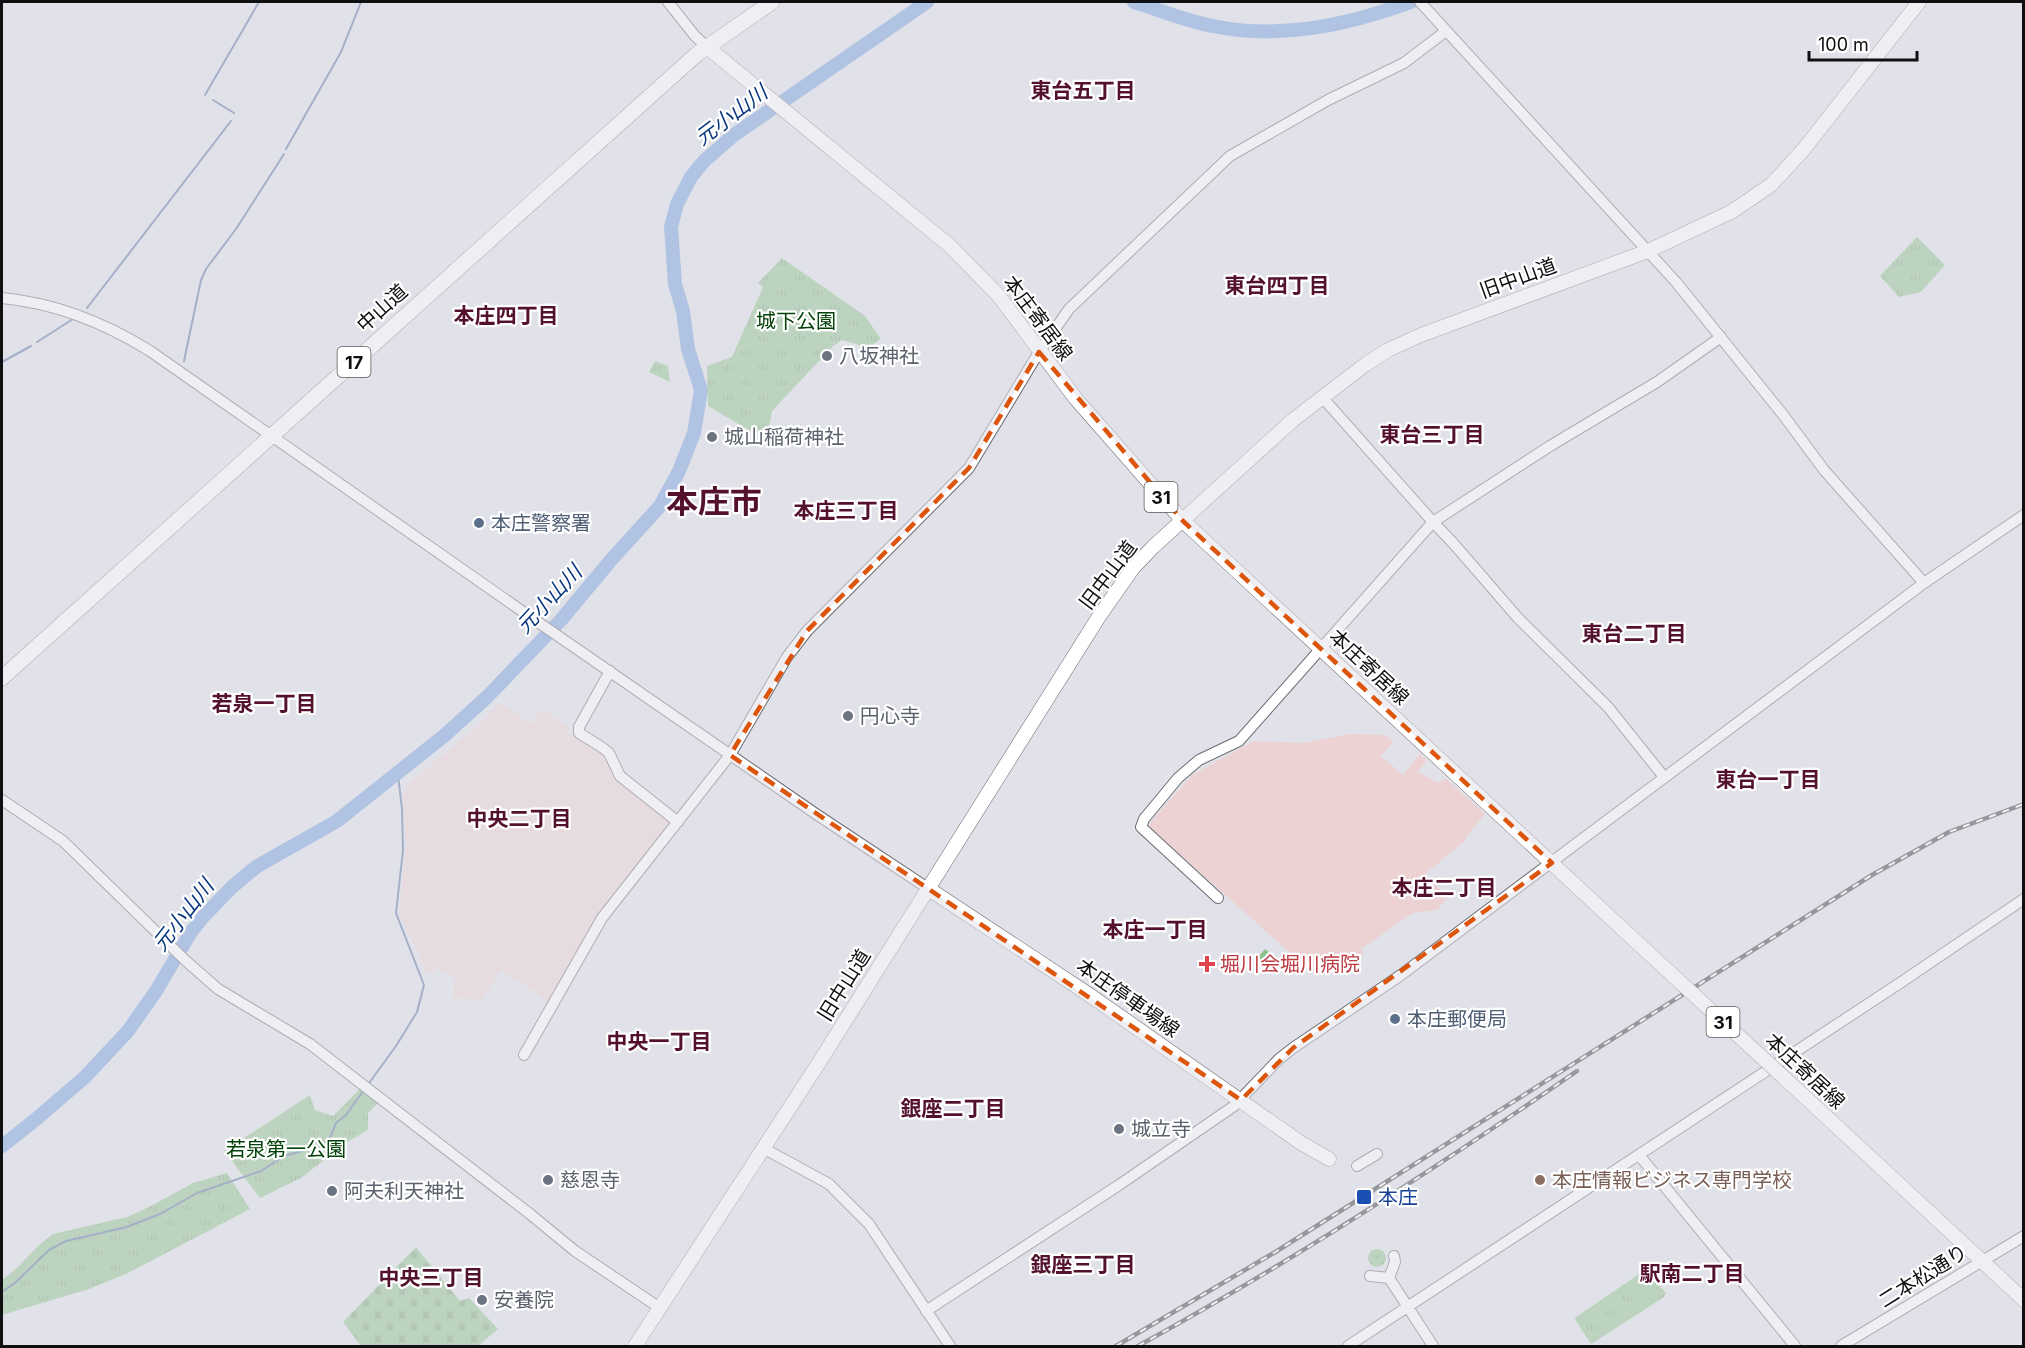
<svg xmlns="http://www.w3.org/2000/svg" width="2025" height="1348" viewBox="0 0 2025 1348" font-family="Inter,'Noto Sans JP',sans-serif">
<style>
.commercial{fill:#ecd2d2}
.grass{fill:url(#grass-dots)}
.cemetery{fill:url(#cemetery-stones)}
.park{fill:url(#park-tufts)}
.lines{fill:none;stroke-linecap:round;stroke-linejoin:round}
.stream{stroke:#57739f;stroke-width:2}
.river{stroke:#769ddb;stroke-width:14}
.minor-casing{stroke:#6b6c72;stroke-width:12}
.major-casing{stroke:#6b6c72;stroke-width:15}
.highway-casing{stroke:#6b6c72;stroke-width:16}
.minor{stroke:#fff;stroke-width:10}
.major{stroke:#fff;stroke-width:14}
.highway{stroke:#fff;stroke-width:15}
.rail-casing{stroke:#3b3c3f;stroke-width:4.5}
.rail{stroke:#fff;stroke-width:2;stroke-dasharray:7;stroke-linecap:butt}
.major-bridge-casing{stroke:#6b6c72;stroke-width:15;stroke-linecap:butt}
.major-bridge{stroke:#fff;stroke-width:14}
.marked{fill:none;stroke:#dd550c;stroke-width:4.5;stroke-dasharray:12 8;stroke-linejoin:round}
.worship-dot{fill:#6b7280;stroke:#fff;stroke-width:2}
.service-dot{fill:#5c6f8a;stroke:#fff;stroke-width:2}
.health-dot{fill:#e0444e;stroke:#fff;stroke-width:2}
.education-dot{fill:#8d6e63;stroke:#fff;stroke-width:2}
.transit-dot{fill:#1a4fb4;stroke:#fff;stroke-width:2}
.labels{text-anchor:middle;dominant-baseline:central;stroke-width:4.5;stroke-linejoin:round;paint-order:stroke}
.shield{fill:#fff;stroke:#575859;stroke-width:1.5}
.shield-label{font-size:18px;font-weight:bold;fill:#0f1012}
.street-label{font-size:20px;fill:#0f1012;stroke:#fff}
.park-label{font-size:20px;fill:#024107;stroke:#fff}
.worship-label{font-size:20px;fill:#5b616d;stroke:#fff;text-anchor:start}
.service-label{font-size:20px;fill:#4e5e75;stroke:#fff;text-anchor:start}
.health-label{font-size:20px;fill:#be3a42;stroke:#fff;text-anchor:start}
.education-label{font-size:20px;fill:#785e54;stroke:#fff;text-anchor:start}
.transit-label{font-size:20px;fill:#164399;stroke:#fff;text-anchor:start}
.neighbourhood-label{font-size:21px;font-weight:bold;fill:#53112e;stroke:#fff}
.water-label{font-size:21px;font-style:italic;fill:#093880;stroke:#fff}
.town-label{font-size:32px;font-weight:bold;fill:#53112e;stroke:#fff}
</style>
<defs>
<pattern id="grass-dots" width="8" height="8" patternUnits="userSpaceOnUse" patternTransform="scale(1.5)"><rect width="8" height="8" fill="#8fc18d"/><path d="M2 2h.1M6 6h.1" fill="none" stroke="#7aa579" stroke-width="1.8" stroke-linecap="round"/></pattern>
<pattern id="cemetery-stones" width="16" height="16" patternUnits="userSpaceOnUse" patternTransform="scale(1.5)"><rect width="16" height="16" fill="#8fc18d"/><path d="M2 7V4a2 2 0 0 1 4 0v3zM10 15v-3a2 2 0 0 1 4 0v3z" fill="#7aa579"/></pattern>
<pattern id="park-tufts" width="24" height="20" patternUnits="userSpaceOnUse" patternTransform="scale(1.5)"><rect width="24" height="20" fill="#8fc18d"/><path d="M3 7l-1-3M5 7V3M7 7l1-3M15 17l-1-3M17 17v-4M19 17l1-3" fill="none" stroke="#7aa579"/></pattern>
</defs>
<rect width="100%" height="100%" fill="#e1e2e9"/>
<path class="commercial" d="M 501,703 L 531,724 L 542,709 L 570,728 L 568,733 L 602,755 L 617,779 L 671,822 L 547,1007 L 541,996 L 501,970 L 483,999 L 453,998 L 455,977 L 436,967 L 435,973 L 426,971 L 399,913 L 406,847 L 403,795 L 412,781 L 472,731 Z
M 1350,734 L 1386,735 L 1394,741 L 1381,756 L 1403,775 L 1420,754 L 1427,760 L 1418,772 L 1439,783 L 1445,778 L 1485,814 L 1465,838 L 1466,840 L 1425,874 L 1448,897 L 1437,910 L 1413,913 L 1361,949 L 1364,954 L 1317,969 L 1298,959 L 1288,951 L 1150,828 L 1150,823 L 1192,775 L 1254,741 L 1304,743 Z"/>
<path class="grass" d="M1368 1258a9 9 0 1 1 18 0a9 9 0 1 1-18 0Z"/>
<path class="cemetery" d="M 416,1247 L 460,1301 L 469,1298 L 498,1329 L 478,1346 L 361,1346 L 343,1322 Z"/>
<path class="park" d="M 1917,237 L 1945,265 L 1921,292 L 1899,297 L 1880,276 Z
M 782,258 L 865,316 L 881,339 L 865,350 L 859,345 L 842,340 L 833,346 L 772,411 L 768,435 L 752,432 L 708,406 L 707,366 L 732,357 L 763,287 L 758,283 Z
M 655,361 L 668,366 L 670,382 L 649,372 Z
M 1265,949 L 1280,961 L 1278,963 L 1258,960 L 1257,958 Z
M 360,1089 L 378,1103 L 368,1113 L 368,1130 L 347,1142 L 301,1178 L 260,1198 L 224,1151 L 310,1095 L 315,1110 L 333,1116 Z
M 227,1173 L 250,1209 L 130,1272 L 89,1289 L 2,1315 L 2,1280 L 17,1268 L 38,1246 L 53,1234 L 127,1217 L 151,1206 L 193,1183 Z
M 1647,1271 L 1666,1293 L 1664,1297 L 1593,1343 L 1590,1343 L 1575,1319 L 1576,1317 L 1642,1272 Z"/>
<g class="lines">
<path class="stream" d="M 205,95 L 259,2
M 213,100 L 234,113
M 286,149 L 341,52 L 361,2
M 87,308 L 231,121
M 37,342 L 73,319
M 184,361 L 201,280 L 206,269 L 236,229 L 284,154
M 2,362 L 31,346
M 367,1086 L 396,1046 L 417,1012 L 424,985 L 396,913 L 403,850 L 402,809 L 398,775
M 2,1292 L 16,1282 L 49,1250 L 66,1241 L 127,1227 L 160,1214 L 197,1193 L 261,1171 L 284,1156 L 317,1147 L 329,1140 L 336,1123 L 346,1115 L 364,1090"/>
<path class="river" d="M 1134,2 C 1160,10 1186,21 1213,26 C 1280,40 1348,25 1411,2
M 2,1146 L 35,1120 L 85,1077 L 128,1031 L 156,991 L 191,932 L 203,917 L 232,887 L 256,867 L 337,821 L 445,735 L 487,697 L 561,620 L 611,560 L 660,506 L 679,471 L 694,433 L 701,390 L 688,349 L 683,311 L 675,284 L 671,227 L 677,204 L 691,177 L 704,161 L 734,135 L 927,2"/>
<g class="minor-casing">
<path id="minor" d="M 668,2 L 695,36 L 707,47
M 1420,2 L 1676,282 L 1784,416 L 1824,470 L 1924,583
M 2,298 C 55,303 105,323 150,351 L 519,609 L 816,814 L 929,889
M 1322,397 L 1433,522 L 1453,543 L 1518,618 L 1608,707 L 1664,777
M 610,671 L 579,727 L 579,733 L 603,748 L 609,753 L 620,776 L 678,822
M 2,800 L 63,841 L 186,961 L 218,989 L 310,1044 L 530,1214 L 575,1251 L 660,1308
M 1218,898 L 1141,827 L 1144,819 L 1178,778 L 1199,760 L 1239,741 L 1433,522 L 1550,446 L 1657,382 L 1721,337
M 524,1055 L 602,918 L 730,755 L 787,657 L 807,631 L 969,468 L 1039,352 L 1069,309 L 1230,156 L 1328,100 L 1404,63 L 1446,31
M 763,1148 L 829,1184 L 869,1224 L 950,1346
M 1639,1155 L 1795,1346
M 1357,1166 L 1377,1154
M 1370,1276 L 1389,1278
M 1389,1278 L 1433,1346
M 1389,1278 L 1395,1262 L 1394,1256
M 926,1311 L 1119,1185 L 1234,1106 L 1279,1059 L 1293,1048 L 1401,975 L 1924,583 L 2024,515
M 1348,1346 L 1900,983 L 2024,899
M 1841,1346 L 2024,1236"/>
</g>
<g class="major-casing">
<path id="major" d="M 707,47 L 950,246 L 998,295 L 1076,399 L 1183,521 L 1642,947
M 929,889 L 1088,994 L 1301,1143 L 1329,1159
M 1805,1097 L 2024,1300
M 635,1346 L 820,1061 L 1098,618 L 1133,568 L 1153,547 L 1293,420 L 1366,364 L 1388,350 L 1421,335 L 1648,251 L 1731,212 L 1752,198 L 1772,184 L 1804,149 L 1919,2"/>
</g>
<g class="highway-casing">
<path id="highway" d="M 2,678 L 697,54 L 772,2"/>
</g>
<use href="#minor" class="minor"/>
<use href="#major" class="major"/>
<use href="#highway" class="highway"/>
<g class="rail-casing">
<path id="rail" d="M 1116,1346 L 1277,1251 L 1872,875 L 1949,832 L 2024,804
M 1138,1346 C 1290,1263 1435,1169 1577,1071"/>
</g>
<use href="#rail" class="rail"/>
<g class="major-bridge-casing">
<path id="major-bridge" d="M 1642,947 L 1805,1097"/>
</g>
<use href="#major-bridge" class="major-bridge"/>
</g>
<path d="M0 0H2025V1348H0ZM 1039,352 L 1183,521 L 1552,863 L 1293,1048 L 1241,1100 L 730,755 L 807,631 L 969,468 Z" fill="#e1e2e9" fill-opacity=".55" fill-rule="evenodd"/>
<path class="marked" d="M 1039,352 L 1183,521 L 1552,863 L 1293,1048 L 1241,1100 L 730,755 L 807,631 L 969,468 Z"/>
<g class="worship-dot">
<circle cx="827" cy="356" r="6"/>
<circle cx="712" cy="437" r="6"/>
<circle cx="848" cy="716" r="6"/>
<circle cx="1119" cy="1129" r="6"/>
<circle cx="548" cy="1180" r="6"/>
<circle cx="332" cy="1191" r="6"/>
<circle cx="482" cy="1300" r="6"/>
</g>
<g class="service-dot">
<circle cx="479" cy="523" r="6"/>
<circle cx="1395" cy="1019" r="6"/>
</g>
<path class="health-dot" d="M1204 955h6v6h6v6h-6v6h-6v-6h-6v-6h6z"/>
<circle class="education-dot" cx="1540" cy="1180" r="6"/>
<rect class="transit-dot" x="1356" y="1189" width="16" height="16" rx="3"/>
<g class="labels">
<g class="shield">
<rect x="337.5" y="347" width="33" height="30" rx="4.5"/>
<rect x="1144.5" y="482" width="33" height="30" rx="4.5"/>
<rect x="1706.5" y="1007" width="33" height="30" rx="4.5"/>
</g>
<g class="shield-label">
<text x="354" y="362">17</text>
<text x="1161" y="497">31</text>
<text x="1723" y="1022">31</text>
</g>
<g class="street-label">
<text transform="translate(1518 278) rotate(-20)">旧中山道</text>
<text transform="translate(382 308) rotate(-42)">中山道</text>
<text transform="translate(1038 318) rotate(53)">本庄寄居線</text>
<text transform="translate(1108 575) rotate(-53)">旧中山道</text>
<text transform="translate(1369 667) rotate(43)">本庄寄居線</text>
<text transform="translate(844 985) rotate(-58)">旧中山道</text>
<text transform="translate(1128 998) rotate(35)">本庄停車場線</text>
<text transform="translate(1805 1071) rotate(43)">本庄寄居線</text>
<text transform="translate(1923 1276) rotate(-32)">二本松通り</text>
</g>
<g class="park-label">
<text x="796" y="321">城下公園</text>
<text x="286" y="1149">若泉第一公園</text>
</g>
<g class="worship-label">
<text x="839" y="356">八坂神社</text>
<text x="724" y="437">城山稲荷神社</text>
<text x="860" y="716">円心寺</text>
<text x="1131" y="1129">城立寺</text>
<text x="560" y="1180">慈恩寺</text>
<text x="344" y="1191">阿夫利天神社</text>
<text x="494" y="1300">安養院</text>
</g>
<g class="service-label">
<text x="491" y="523">本庄警察署</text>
<text x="1407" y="1019">本庄郵便局</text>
</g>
<g class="health-label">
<text x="1220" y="964">堀川会堀川病院</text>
</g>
<g class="education-label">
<text x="1552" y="1180">本庄情報ビジネス専門学校</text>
</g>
<g class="transit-label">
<text x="1378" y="1197">本庄</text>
</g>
<g class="neighbourhood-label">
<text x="1083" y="90">東台五丁目</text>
<text x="1277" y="285">東台四丁目</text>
<text x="506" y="315">本庄四丁目</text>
<text x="1432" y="434">東台三丁目</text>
<text x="846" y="510">本庄三丁目</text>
<text x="1634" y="633">東台二丁目</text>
<text x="264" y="703">若泉一丁目</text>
<text x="1768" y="779">東台一丁目</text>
<text x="519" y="818">中央二丁目</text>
<text x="1444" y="887">本庄二丁目</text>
<text x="1155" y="929">本庄一丁目</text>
<text x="659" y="1041">中央一丁目</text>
<text x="953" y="1108">銀座二丁目</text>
<text x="1083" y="1264">銀座三丁目</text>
<text x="1692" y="1273">駅南二丁目</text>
<text x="431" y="1277">中央三丁目</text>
</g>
<g class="water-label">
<text transform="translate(731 115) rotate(-37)">元小山川</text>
<text transform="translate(549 599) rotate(-47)">元小山川</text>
<text transform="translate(183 915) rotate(-52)">元小山川</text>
</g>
<g class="town-label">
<text x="714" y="501">本庄市</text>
</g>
</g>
<rect width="2025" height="1348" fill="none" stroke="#0f1012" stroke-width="6"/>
<path d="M1809 51v9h108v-9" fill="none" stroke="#0f1012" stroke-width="3"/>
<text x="1818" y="51" font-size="18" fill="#0f1012" stroke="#ffffff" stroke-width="4.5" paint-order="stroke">100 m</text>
</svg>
